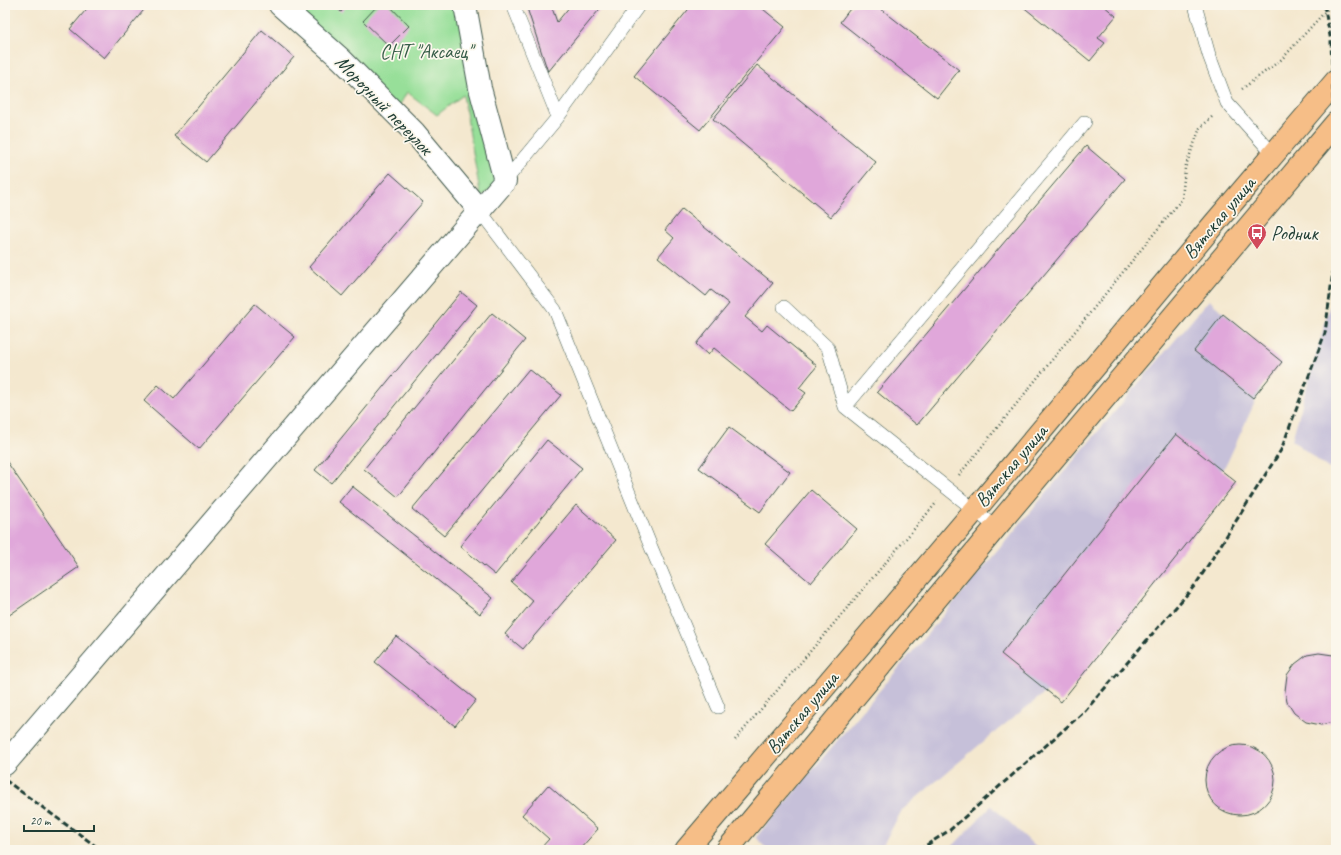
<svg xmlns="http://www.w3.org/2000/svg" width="1341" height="855" viewBox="0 0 1341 855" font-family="Caveat,sans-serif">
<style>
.industrial{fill:#c6c0d9}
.green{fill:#97df99;stroke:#5b8e66}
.building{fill:#e0a7da}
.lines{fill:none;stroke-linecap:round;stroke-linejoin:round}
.lane-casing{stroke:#3f574b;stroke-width:14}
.street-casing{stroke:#3f574b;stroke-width:24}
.primary-casing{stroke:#3f574b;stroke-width:24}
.path{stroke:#3f574b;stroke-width:2.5;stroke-dasharray:1 3;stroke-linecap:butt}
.lane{stroke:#fff;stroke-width:13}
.street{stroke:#fff;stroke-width:22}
.primary{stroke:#f6be87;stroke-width:22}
.rail{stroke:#1f3d34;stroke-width:3;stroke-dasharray:6 3;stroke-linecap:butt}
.labels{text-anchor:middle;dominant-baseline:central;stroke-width:3.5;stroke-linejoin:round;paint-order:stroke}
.park-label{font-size:20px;fill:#375d48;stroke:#fbf7ec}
.street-label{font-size:20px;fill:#1f3d34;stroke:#fbf7ec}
.poi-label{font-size:20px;fill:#1f3d34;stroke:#fbf7ec;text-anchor:start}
</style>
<rect width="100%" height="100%" fill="#fbf7ec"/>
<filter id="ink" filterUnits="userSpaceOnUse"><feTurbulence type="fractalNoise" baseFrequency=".025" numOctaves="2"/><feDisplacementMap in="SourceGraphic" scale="8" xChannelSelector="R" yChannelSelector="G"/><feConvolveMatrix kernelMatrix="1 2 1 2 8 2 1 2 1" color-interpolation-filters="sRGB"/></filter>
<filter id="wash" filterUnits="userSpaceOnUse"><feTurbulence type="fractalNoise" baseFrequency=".012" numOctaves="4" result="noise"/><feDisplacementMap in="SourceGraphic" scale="16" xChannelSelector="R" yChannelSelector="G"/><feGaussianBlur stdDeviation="0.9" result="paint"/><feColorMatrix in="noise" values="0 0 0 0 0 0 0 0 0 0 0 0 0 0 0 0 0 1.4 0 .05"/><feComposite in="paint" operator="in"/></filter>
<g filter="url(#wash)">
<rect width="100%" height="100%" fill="#f4e8cf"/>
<path class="industrial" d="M 1336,291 L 1336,462 L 1329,469 L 1292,440 L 1333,294 Z
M 1209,300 L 1275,358 L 1227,463 L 1059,682 L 990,736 L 902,810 L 880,850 L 767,850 L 756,837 Z
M 991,806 L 1006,819 L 1039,850 L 949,850 Z"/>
<path class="green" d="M 281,5 L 462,5 L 500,180 L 481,198 L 463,95 L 437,115 L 407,92 L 398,108 Z"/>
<g id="blocks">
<path class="building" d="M 90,5 L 148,5 L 104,58 L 70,29 Z
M 334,5 L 348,5 L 341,12 Z
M 378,5 L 389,5 L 409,26 L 389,46 L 363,21 Z
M 526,5 L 551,5 L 557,22 L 571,5 L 603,5 L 548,72 Z
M 692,5 L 758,5 L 785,27 L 700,130 L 634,76 Z
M 853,5 L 876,5 L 959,70 L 937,98 L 840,22 Z
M 1021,5 L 1103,5 L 1116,16 L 1098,38 L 1105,43 L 1090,61 Z
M 262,30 L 294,57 L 206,162 L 174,136 Z
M 757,65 L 876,162 L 831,217 L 713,119 Z
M 1086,146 L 1125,179 L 917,425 L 877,392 Z
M 390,173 L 423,202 L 342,296 L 309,267 Z
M 682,209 L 773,283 L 745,317 L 762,331 L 767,325 L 817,366 L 799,388 L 806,393 L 791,411 L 714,348 L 708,355 L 696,344 L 729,304 L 711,290 L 706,296 L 658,257 L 674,238 L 665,230 Z
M 461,292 L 477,305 L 331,483 L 315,470 Z
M 255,304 L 295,337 L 199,449 L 144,401 L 158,385 L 174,399 Z
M 492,313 L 525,340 L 398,497 L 364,469 Z
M 1223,314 L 1282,362 L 1253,398 L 1194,351 Z
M 529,369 L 561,395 L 444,536 L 412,509 Z
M 729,427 L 790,472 L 760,512 L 699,468 Z
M 1176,434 L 1236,482 L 1061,702 L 1001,654 Z
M 547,440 L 582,468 L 495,575 L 460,546 Z
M 5,459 L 79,567 L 5,618 Z
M 352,486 L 493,598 L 480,614 L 339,502 Z
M 811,490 L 857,529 L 811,583 L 765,544 Z
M 576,505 L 616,540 L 523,649 L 505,634 L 533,601 L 511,582 Z
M 396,636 L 476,700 L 455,726 L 375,662 Z
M 1319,653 L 1333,655 L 1336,657 L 1336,721 L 1321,725 L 1306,722 L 1294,713 L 1287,702 L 1285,691 L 1287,675 L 1295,664 L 1307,655 Z
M1205 780a35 35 0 1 1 70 0a35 35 0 1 1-70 0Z
M 548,785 L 598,829 L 579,850 L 539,850 L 549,839 L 522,815 Z"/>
</g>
</g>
<g filter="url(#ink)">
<use href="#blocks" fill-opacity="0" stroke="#3f574b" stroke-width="1"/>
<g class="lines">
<g class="lane-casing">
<path id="lane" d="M 513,5 L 558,117
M 1195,5 L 1209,55 L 1227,103 L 1273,154
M 505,181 L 558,117 L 639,5
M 480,211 L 555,310 L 651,547 L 718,707
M 784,307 L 828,348 L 845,407
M 996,527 L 845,407 L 1085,122"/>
</g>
<g class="street-casing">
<path id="street" d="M 280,5 L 341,59 L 414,132 L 480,211
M 5,764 L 505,181 L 480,88 L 465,5"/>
</g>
<g class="primary-casing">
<path id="primary" d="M 686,850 L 975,510 L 1214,224 L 1336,81
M 727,850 L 996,527 L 1336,123"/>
</g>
<path class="path" d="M 1242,89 L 1282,59 L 1331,5
M 959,475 L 1182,199 L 1185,168 L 1200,128 L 1214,115
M 735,740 L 937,502"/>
<use href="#lane" class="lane"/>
<use href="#street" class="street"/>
<use href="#primary" class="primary"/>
<path class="rail" d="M 1324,5 L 1331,41 L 1336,176
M 5,780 L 101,850
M 919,850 L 950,830 L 1085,711 L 1196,584 L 1281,450 L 1325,333 L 1336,249"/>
</g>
</g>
<defs>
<g id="bus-pin" transform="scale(1)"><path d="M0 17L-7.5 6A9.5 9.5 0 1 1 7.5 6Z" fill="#d1495b" stroke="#fbf7ec"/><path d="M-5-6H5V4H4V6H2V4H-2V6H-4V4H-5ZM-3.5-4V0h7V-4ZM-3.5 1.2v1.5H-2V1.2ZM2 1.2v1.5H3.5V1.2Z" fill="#fff"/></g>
</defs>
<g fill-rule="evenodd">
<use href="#bus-pin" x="1257" y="233"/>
</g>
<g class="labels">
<g class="park-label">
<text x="426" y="51">СНТ "Аксаец"</text>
</g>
<g class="street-label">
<text transform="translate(384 105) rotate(46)">Морозный переулок</text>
<text transform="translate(1219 218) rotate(-50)">Вятская улица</text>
<text transform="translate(1011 466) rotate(-50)">Вятская улица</text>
<text transform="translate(802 713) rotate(-50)">Вятская улица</text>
</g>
<g class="poi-label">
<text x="1271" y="233">Родник</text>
</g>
</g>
<rect width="1341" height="855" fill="none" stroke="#fbf7ec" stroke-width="20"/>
<path d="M24 825v6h70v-6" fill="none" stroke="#1f3d34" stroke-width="2"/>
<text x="30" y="825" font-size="12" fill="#1f3d34" stroke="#fbf7ec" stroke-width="3" paint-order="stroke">20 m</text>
</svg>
